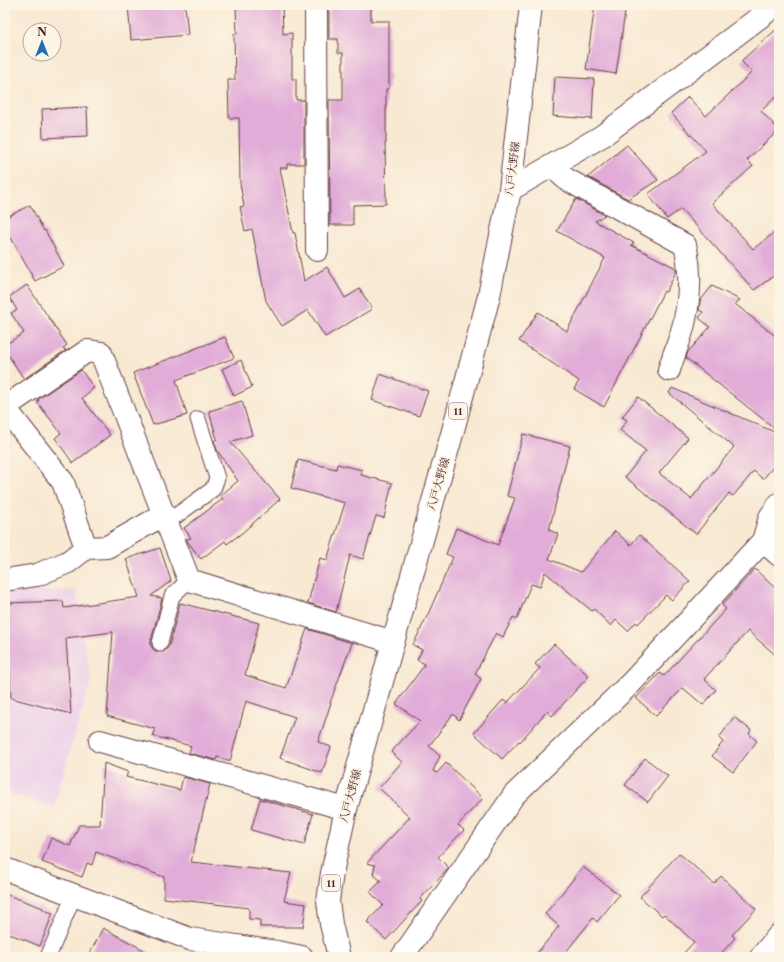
<svg xmlns="http://www.w3.org/2000/svg" width="784" height="962" viewBox="0 0 784 962" font-family="'Libre Caslon Text','Noto Serif JP',serif">
<style>
.built{fill:#edd1e9}
.building{fill:#e1acd8}
.lines{fill:none;stroke-linecap:round;stroke-linejoin:round}
.service-casing{stroke:#643d44;stroke-width:17}
.minor-casing{stroke:#643d44;stroke-width:24}
.primary-casing{stroke:#643d44;stroke-width:24}
.service{stroke:#fff;stroke-width:15}
.minor{stroke:#fff;stroke-width:22}
.primary{stroke:#fff;stroke-width:22}
.labels{text-anchor:middle;dominant-baseline:central;stroke-width:4;stroke-linejoin:round;paint-order:stroke}
.shield{fill:#fcf5e5;stroke:#7f5f63;stroke-width:1}
.shield-label{font-size:10px;font-weight:bold;fill:#4a1f2b}
.street-label{font-size:11px;fill:#4a1f2b;stroke:#fcf5e5}
</style>
<rect width="100%" height="100%" fill="#fcf5e5"/>
<filter id="ink" filterUnits="userSpaceOnUse"><feTurbulence type="fractalNoise" baseFrequency=".025" numOctaves="2"/><feDisplacementMap in="SourceGraphic" scale="8" xChannelSelector="R" yChannelSelector="G"/><feConvolveMatrix kernelMatrix="1 2 1 2 8 2 1 2 1" color-interpolation-filters="sRGB"/></filter>
<filter id="wash" filterUnits="userSpaceOnUse"><feTurbulence type="fractalNoise" baseFrequency=".012" numOctaves="4" result="noise"/><feDisplacementMap in="SourceGraphic" scale="16" xChannelSelector="R" yChannelSelector="G"/><feGaussianBlur stdDeviation="0.9" result="paint"/><feColorMatrix in="noise" values="0 0 0 0 0 0 0 0 0 0 0 0 0 0 0 0 0 1.4 0 .05"/><feComposite in="paint" operator="in"/></filter>
<g filter="url(#wash)">
<rect width="100%" height="100%" fill="#f8e9d3"/>
<path class="built" d="M 76,590 L 91,680 L 54,807 L 5,792 L 5,592 Z"/>
<g id="blocks">
<path class="building" d="M 128,5 L 185,5 L 188,35 L 131,40 Z
M 236,5 L 282,5 L 283,34 L 292,33 L 292,79 L 296,79 L 296,100 L 304,100 L 304,164 L 287,164 L 287,168 L 280,168 L 293,233 L 295,233 L 304,281 L 327,267 L 345,298 L 360,289 L 372,309 L 325,337 L 308,310 L 282,326 L 266,301 L 252,229 L 245,231 L 240,207 L 244,206 L 240,183 L 239,118 L 229,118 L 228,80 L 235,80 L 234,34 L 237,34 Z
M 329,5 L 371,5 L 371,21 L 389,21 L 389,89 L 386,89 L 386,143 L 385,143 L 386,204 L 353,205 L 353,225 L 330,225 L 329,100 L 343,100 L 343,53 L 338,53 L 338,39 L 329,39 Z
M 595,5 L 626,5 L 616,74 L 586,69 Z
M 779,27 L 779,94 L 761,111 L 779,130 L 747,160 L 753,166 L 712,203 L 753,249 L 779,229 L 779,272 L 754,290 L 681,209 L 667,219 L 648,194 L 706,151 L 671,113 L 688,97 L 706,116 L 752,72 L 741,61 Z
M 555,77 L 594,79 L 592,119 L 553,116 Z
M 87,107 L 88,136 L 43,138 L 42,109 Z
M 627,145 L 658,180 L 628,199 L 588,177 Z
M 576,199 L 605,215 L 595,221 L 634,243 L 631,245 L 676,268 L 676,272 L 666,292 L 664,291 L 604,407 L 574,389 L 579,381 L 519,341 L 538,312 L 567,331 L 605,258 L 557,231 Z
M 30,205 L 44,231 L 45,230 L 64,266 L 35,281 L 5,227 L 5,218 Z
M 27,285 L 67,345 L 63,348 L 66,350 L 24,379 L 5,350 L 5,345 L 24,333 L 11,313 L 17,310 L 9,297 Z
M 712,286 L 740,300 L 735,304 L 779,339 L 779,432 L 686,358 L 688,352 L 710,327 L 699,318 L 703,312 L 699,310 L 700,301 Z
M 225,337 L 234,358 L 176,380 L 187,415 L 153,425 L 133,373 Z
M 241,360 L 252,387 L 234,396 L 222,369 Z
M 81,370 L 94,388 L 82,398 L 110,435 L 73,463 L 55,438 L 61,433 L 37,402 L 39,401 L 38,399 Z
M 380,374 L 428,391 L 419,416 L 372,400 Z
M 672,388 L 779,434 L 779,460 L 763,479 L 754,471 L 733,496 L 729,493 L 696,534 L 625,477 L 646,451 L 620,430 L 627,420 L 622,417 L 638,397 L 688,438 L 659,473 L 691,499 L 734,447 L 669,393 Z
M 242,401 L 252,435 L 230,442 L 280,499 L 242,533 L 227,544 L 225,541 L 201,559 L 187,541 L 187,539 L 191,538 L 184,528 L 223,499 L 220,496 L 238,481 L 217,450 L 214,441 L 217,439 L 209,411 Z
M 523,434 L 570,446 L 549,530 L 558,534 L 549,559 L 581,572 L 615,531 L 631,545 L 639,535 L 690,581 L 672,600 L 666,595 L 638,624 L 636,622 L 628,631 L 616,620 L 611,626 L 594,609 L 592,611 L 545,572 L 540,587 L 531,584 L 517,619 L 513,617 L 503,637 L 496,633 L 475,674 L 481,679 L 459,720 L 453,714 L 429,746 L 440,756 L 433,771 L 437,773 L 446,763 L 483,798 L 458,825 L 464,830 L 438,857 L 449,868 L 420,899 L 422,901 L 386,940 L 367,922 L 383,905 L 370,892 L 381,881 L 373,874 L 375,865 L 367,863 L 410,817 L 379,788 L 402,762 L 391,752 L 420,721 L 396,704 L 425,664 L 417,660 L 422,650 L 413,645 L 429,612 L 453,557 L 446,554 L 456,528 L 498,545 L 515,498 L 507,496 Z
M 298,460 L 336,469 L 337,464 L 362,470 L 361,475 L 392,483 L 384,518 L 376,516 L 363,559 L 350,555 L 336,612 L 308,603 L 320,558 L 327,560 L 345,503 L 291,488 Z
M 160,548 L 171,581 L 151,596 L 162,598 L 151,641 L 151,646 L 153,649 L 157,652 L 163,652 L 166,650 L 169,646 L 180,603 L 259,623 L 245,675 L 286,688 L 307,629 L 352,643 L 330,703 L 331,703 L 318,742 L 331,747 L 322,773 L 280,758 L 295,717 L 246,701 L 230,761 L 217,757 L 216,760 L 189,753 L 191,746 L 153,736 L 155,729 L 107,716 L 113,632 L 66,638 L 71,714 L 11,698 L 7,603 L 63,601 L 64,608 L 139,597 L 126,559 Z
M 755,569 L 779,592 L 779,658 L 748,631 L 704,679 L 716,690 L 703,705 L 683,688 L 656,716 L 636,698 L 660,673 L 664,676 L 726,609 L 722,605 Z
M 554,644 L 589,676 L 552,716 L 547,711 L 520,742 L 519,741 L 502,759 L 474,733 L 503,700 L 507,703 L 540,668 L 535,664 Z
M 734,717 L 751,730 L 749,734 L 757,741 L 733,772 L 712,756 L 723,742 L 719,738 Z
M 645,758 L 668,776 L 648,802 L 625,785 Z
M 104,763 L 128,772 L 126,777 L 180,790 L 183,777 L 210,784 L 191,862 L 291,873 L 284,901 L 306,904 L 303,927 L 260,927 L 260,920 L 249,919 L 249,908 L 164,898 L 164,877 L 96,852 L 92,865 L 87,863 L 82,877 L 42,862 L 51,838 L 70,846 L 79,825 L 100,825 Z
M 260,799 L 313,814 L 304,845 L 251,830 Z
M 679,853 L 714,884 L 721,876 L 756,909 L 732,935 L 735,938 L 718,957 L 680,957 L 694,942 L 664,914 L 662,916 L 640,897 Z
M 583,867 L 619,895 L 597,922 L 593,918 L 562,957 L 534,957 L 559,926 L 545,914 Z
M 5,894 L 43,908 L 43,910 L 53,913 L 40,946 L 5,932 Z
M 103,928 L 157,957 L 88,957 Z"/>
</g>
</g>
<g filter="url(#ink)">
<use href="#blocks" fill-opacity="0" stroke="#643d44" stroke-width="1"/>
<g class="lines">
<g class="service-casing">
<path id="service" d="M 166,523 L 213,489 L 217,478 L 198,419
M 160,643 L 172,596 L 189,580
M 48,957 L 74,895"/>
</g>
<g class="minor-casing">
<path id="minor" d="M 316,5 L 317,250
M 552,166 L 566,179 L 685,245 C 691,269 690,295 685,319 C 682,336 674,353 669,370
M 510,190 L 602,136 L 776,5
M 5,407 L 87,351 L 101,353 L 189,580 L 393,642
M 5,408 L 63,482 L 86,548 L 68,562 L 37,575 L 5,580
M 763,541 L 770,517 L 779,504
M 86,548 L 107,547 L 163,515
M 100,741 L 346,809
M 5,869 L 190,939 L 277,952 L 302,957
M 402,957 L 514,795 L 632,682 L 763,541 L 779,555
M 761,957 L 779,935"/>
</g>
<g class="primary-casing">
<path id="primary" d="M 339,957 L 331,924 L 328,901 L 332,873 L 346,809 L 452,434 L 489,296 L 510,190 L 531,5"/>
</g>
<use href="#service" class="service"/>
<use href="#minor" class="minor"/>
<use href="#primary" class="primary"/>
</g>
</g>
<g class="labels">
<g class="shield">
<rect x="449" y="403" width="18" height="16" rx="3"/>
<rect x="322" y="875" width="18" height="16" rx="3"/>
</g>
<g class="shield-label">
<text x="458" y="411">11</text>
<text x="331" y="883">11</text>
</g>
<g class="street-label">
<text transform="translate(512 169) rotate(-83)">八戸大野線</text>
<text transform="translate(438 484) rotate(-74)">八戸大野線</text>
<text transform="translate(350 796) rotate(-75)">八戸大野線</text>
</g>
</g>
<rect width="784" height="962" fill="none" stroke="#fcf5e5" stroke-width="20"/>
<g transform="translate(42 42)"><circle r="19" fill="#fcf5e5" stroke="#b59f9b"/>
<path d="M0-3L7 15L0 10L-7 15Z" fill="#1f6fb2"/>
<text y="-6" font-size="11" font-weight="bold" text-anchor="middle" fill="#4a1f2b">N</text>
</g>
</svg>
